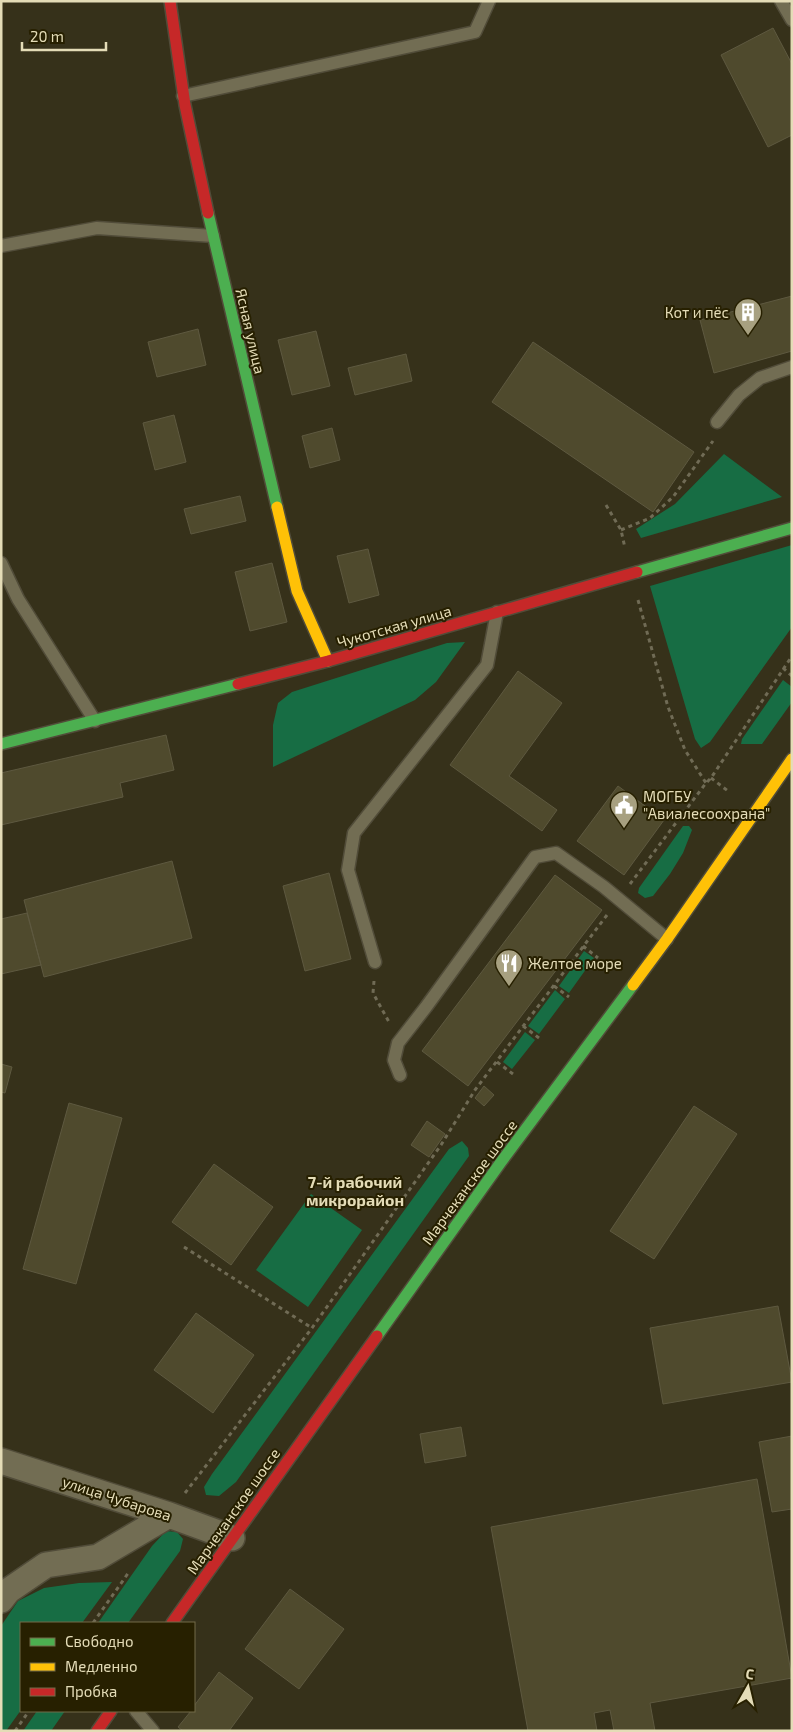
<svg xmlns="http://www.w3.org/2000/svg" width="793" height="1732" viewBox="0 0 793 1732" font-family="'Exo 2',sans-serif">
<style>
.green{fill:#176d44}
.building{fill:#4f4a2d;stroke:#5e5940}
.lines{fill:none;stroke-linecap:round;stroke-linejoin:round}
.lane-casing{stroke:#514c39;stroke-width:15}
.street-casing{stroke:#514c39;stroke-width:28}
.fast-casing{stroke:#514c39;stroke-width:14}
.slow-casing{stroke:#514c39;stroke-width:14}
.jam-casing{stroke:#514c39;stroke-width:14}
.path{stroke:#706b55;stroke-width:3;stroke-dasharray:4 4;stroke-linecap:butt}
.lane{stroke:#726d53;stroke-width:12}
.street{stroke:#726d53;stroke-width:25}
.fast{stroke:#4caf50;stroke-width:11}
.slow{stroke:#ffc107;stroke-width:11}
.jam{stroke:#c62828;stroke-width:11}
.labels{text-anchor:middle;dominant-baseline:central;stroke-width:4;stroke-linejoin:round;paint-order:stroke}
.poi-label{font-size:15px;fill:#e4dcb7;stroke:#272000;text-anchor:start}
.street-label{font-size:15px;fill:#e4dcb7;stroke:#272000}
.neighbourhood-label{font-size:16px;font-weight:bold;fill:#e4dcb7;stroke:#272000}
</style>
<rect width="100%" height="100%" fill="#36311a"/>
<path class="green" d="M 724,454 L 782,497 L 641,538 L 636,529 L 675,504 Z
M 792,545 L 792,627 L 710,742 L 701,748 L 695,739 L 650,586 Z
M 465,642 L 436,682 L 415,700 L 273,767 L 273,725 L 278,703 L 292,692 L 447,643 Z
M 783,680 L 792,687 L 792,702 L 762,744 L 741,744 L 742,739 Z
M 683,826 L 689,826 L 692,830 L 683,853 L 670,874 L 653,896 L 645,898 L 638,893 L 639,888 Z
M 584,951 L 594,958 L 569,993 L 559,986 Z
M 555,990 L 565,999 L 539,1034 L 528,1026 Z
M 525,1032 L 535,1040 L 512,1069 L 503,1062 Z
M 462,1141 L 468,1148 L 469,1156 L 236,1482 L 219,1496 L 206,1495 L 204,1487 L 212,1474 L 449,1149 Z
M 311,1194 L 362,1230 L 308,1307 L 256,1270 Z
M 166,1531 L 177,1532 L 183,1539 L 180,1551 L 128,1623 L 98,1623 L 152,1546 Z
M 112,1582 L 82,1623 L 21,1623 L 21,1710 L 6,1731 L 1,1731 L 1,1626 L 18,1601 L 44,1588 L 79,1583 Z
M 37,1711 L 65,1711 L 51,1731 L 23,1731 Z"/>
<path class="building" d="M 773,28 L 792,64 L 792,135 L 768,147 L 721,55 Z
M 792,296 L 792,351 L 714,373 L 700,320 Z
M 198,329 L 206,365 L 157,377 L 148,342 Z
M 316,331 L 330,386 L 292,395 L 278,340 Z
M 533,342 L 694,452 L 653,512 L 492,402 Z
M 406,354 L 412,381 L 355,395 L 348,368 Z
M 174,415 L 186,462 L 155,470 L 143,423 Z
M 332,428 L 340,460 L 310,468 L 302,436 Z
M 240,496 L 246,521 L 191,534 L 184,509 Z
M 368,549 L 379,595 L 349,603 L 337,556 Z
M 272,563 L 287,622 L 250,631 L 235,572 Z
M 518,671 L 562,703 L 509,776 L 557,810 L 542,831 L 450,765 Z
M 166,735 L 174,770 L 120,783 L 123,797 L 1,825 L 1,773 Z
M 618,786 L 664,820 L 624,875 L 577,841 Z
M 172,861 L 192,938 L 44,977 L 24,900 Z
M 329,873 L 351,959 L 305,971 L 283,886 Z
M 555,875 L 602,910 L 468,1086 L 422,1051 Z
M 27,913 L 41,965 L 1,974 L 1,919 Z
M 1,1064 L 12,1067 L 5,1093 L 1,1092 Z
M 484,1086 L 494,1095 L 484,1106 L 475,1098 Z
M 69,1103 L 122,1118 L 76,1284 L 23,1269 Z
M 694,1106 L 737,1134 L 654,1259 L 610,1231 Z
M 427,1121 L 445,1134 L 429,1157 L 411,1145 Z
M 214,1164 L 273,1207 L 231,1265 L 172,1222 Z
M 778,1306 L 792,1382 L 663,1404 L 650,1328 Z
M 196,1313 L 254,1355 L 213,1413 L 154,1370 Z
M 461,1427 L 466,1456 L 425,1463 L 420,1434 Z
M 792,1436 L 792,1509 L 772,1512 L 759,1442 Z
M 757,1479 L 792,1678 L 650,1703 L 655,1731 L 614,1731 L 610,1710 L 594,1713 L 597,1731 L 528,1731 L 491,1527 Z
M 290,1589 L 344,1629 L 299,1689 L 245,1649 Z
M 219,1672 L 253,1698 L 229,1731 L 183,1731 L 178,1727 L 191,1711 L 194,1711 L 194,1706 Z"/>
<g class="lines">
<g class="lane-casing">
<path id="lane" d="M 781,1 L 792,20
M 183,96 L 475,32 L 489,1
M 1,246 L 97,228 L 213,236
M 717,422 L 739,395 L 760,378 L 792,367
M 1,563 L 18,599 L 95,721
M 375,962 L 348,870 L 354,833 L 487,665 L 497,612
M 400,1075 L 394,1060 L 398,1043 L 426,1007 L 535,857 L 556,853 L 604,887 L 667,939
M 136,1711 L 153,1731"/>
</g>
<g class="street-casing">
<path id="street" d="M 1,1461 L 169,1515 L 232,1538
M 1,1600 L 8,1591 L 46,1565 L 98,1557 L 169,1515"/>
</g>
<g class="fast-casing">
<path id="fast" d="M 208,213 L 277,507
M 637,572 L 792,528
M 1,744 L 238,684
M 377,1336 L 501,1162 L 633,985"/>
</g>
<g class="slow-casing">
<path id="slow" d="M 277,507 L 297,591 L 328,661
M 633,985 L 667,939 L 792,759"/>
</g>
<g class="jam-casing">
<path id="jam" d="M 170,1 L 185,105 L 208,213
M 238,684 L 328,661 L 637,572
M 172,1623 L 377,1336
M 97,1731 L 111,1711"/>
</g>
<path class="path" d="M 606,505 L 621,530 L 625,548
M 621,530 L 650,518 L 673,497 L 713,441
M 638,600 L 668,707 L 685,750 L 706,783
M 783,668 L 792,676
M 711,778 L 728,791
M 630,884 L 706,783 L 711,778 L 792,656
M 583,946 L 598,958
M 374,981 L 373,993 L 389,1022
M 554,986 L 569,997
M 523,1026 L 539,1038
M 497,1062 L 513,1074
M 184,1247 L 312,1328
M 185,1493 L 312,1328 L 441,1145 L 475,1090 L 607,915
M 93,1623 L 129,1572
M 15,1731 L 29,1711"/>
<use href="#lane" class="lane"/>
<use href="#street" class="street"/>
<use href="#fast" class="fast"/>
<use href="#slow" class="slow"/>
<use href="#jam" class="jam"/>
</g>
<defs>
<g id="building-pin" transform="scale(1.4375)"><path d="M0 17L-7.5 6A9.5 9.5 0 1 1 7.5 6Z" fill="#a7a080" stroke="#272000"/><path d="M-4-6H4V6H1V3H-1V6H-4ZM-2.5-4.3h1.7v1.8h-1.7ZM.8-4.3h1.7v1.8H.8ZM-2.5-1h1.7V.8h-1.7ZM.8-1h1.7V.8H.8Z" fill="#fff"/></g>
<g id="civic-pin" transform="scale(1.4375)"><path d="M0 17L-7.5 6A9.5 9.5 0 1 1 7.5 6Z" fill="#a7a080" stroke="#272000"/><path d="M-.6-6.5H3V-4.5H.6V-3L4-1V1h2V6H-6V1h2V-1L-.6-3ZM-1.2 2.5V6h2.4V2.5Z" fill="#fff"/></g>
<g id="restaurant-pin" transform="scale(1.4375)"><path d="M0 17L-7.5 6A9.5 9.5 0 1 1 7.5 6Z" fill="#a7a080" stroke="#272000"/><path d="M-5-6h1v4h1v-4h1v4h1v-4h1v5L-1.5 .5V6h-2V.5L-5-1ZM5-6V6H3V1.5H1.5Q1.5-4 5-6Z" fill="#fff"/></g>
</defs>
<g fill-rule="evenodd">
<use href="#building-pin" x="748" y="312"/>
<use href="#civic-pin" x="624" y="805"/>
<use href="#restaurant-pin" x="509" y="963"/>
</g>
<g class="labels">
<g class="poi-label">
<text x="729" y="312" text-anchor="end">Кот и пёс</text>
<text x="643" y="796">МОГБУ<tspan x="643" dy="17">"Авиалесоохрана"</tspan></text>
<text x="528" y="963">Желтое море</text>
</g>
<g class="street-label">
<text transform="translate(251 331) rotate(77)">Ясная улица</text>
<text transform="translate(394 626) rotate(-16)">Чукотская улица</text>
<text transform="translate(469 1182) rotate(-54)">Марчеканское шоссе</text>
<text transform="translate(117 1498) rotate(18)">улица Чубарова</text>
<text transform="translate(233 1511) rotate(-55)">Марчеканское шоссе</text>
</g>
<g class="neighbourhood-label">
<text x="355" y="1181">7-й рабочий<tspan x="355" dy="18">микрорайон</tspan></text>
</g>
</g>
<rect width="793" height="1732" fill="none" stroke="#e4dcb7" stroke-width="5"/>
<rect x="20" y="1622" width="175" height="90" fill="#272000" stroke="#736b49"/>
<rect x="30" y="1638" width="25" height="8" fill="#4caf50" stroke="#736b49"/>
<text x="65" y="1647" font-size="15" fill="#e4dcb7">Свободно</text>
<rect x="30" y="1663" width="25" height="8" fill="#ffc107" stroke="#736b49"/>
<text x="65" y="1672" font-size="15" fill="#e4dcb7">Медленно</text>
<rect x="30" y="1688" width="25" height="8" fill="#c62828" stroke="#736b49"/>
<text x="65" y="1697" font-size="15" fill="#e4dcb7">Пробка</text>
<g transform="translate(748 1687) rotate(8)" stroke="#272000" stroke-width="4" paint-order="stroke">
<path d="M0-4L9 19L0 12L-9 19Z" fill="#e4dcb7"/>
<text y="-8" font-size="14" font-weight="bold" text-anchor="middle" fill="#e4dcb7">С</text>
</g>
<path d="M22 42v8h84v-8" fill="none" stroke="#e4dcb7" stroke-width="2.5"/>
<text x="30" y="42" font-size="15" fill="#e4dcb7" stroke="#272000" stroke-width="4" paint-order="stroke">20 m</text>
</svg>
